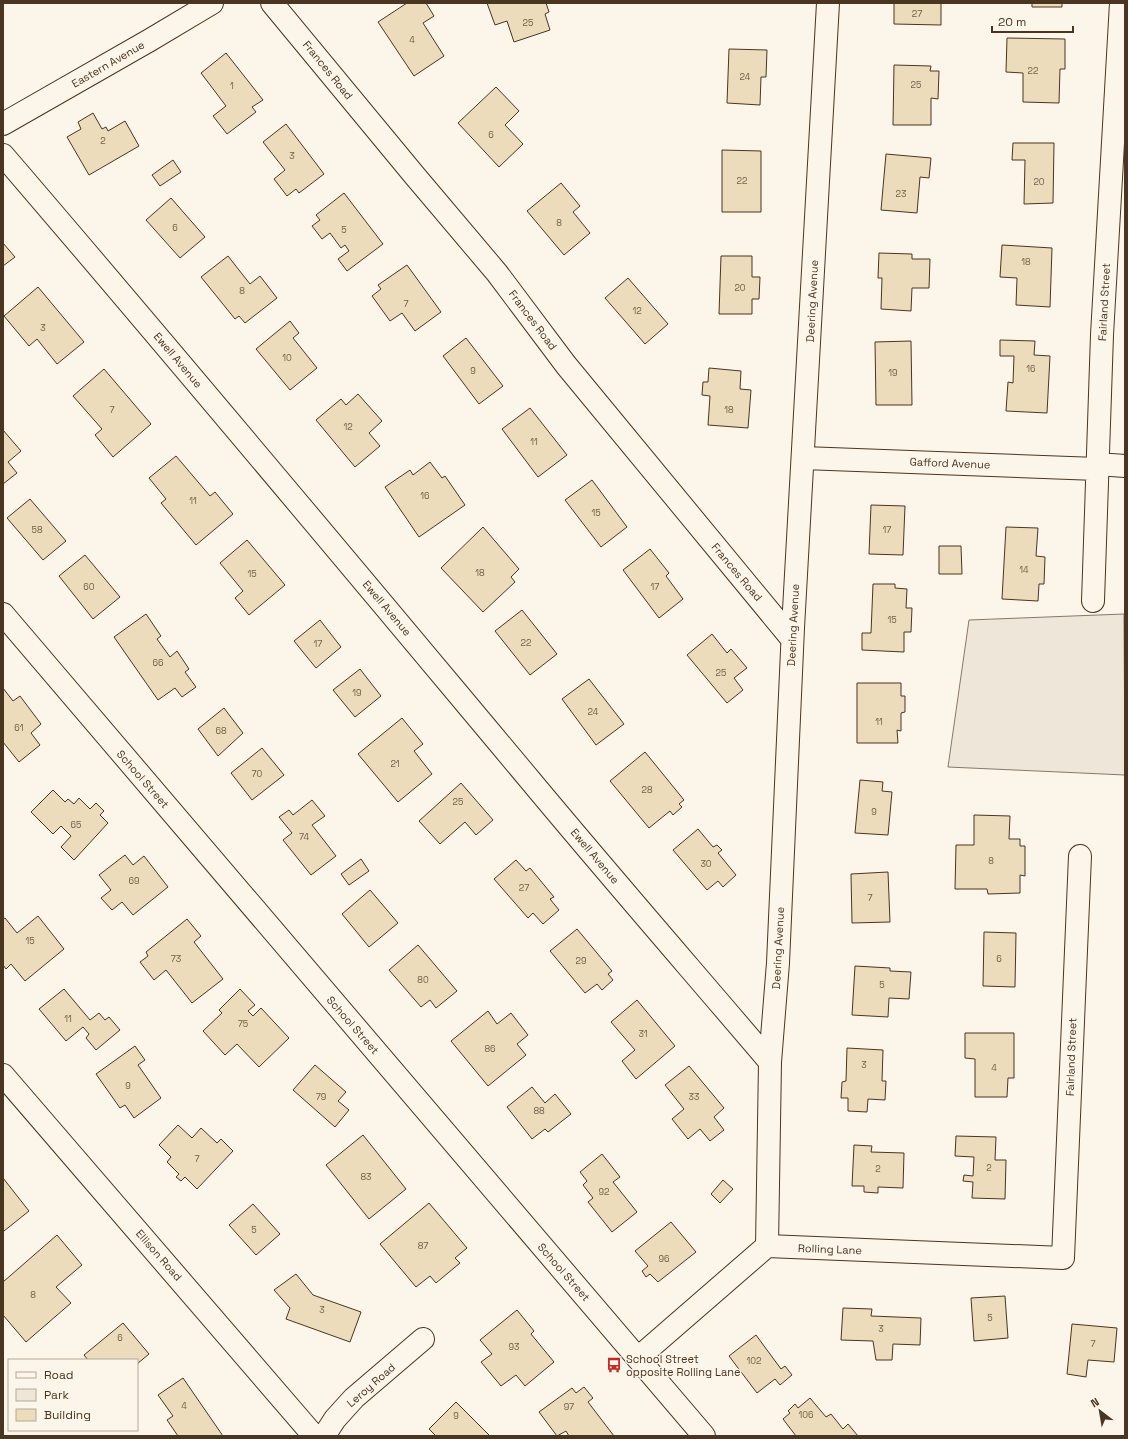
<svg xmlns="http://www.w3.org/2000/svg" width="1128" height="1439" viewBox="0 0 1128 1439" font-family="'Space Grotesk',sans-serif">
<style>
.green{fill:#ede6d9;stroke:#887966}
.building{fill:#ecdcbc;stroke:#4a3520}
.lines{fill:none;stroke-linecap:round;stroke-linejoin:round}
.street-casing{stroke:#4a3520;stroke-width:24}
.secondary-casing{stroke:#4a3520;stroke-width:24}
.street{stroke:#fbf6e9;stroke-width:22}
.secondary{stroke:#fbf6e9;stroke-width:22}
.labels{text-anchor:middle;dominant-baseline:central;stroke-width:3;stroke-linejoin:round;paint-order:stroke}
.number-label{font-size:9px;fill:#725f47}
.street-label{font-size:11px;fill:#4a3520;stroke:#fbf6e9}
.poi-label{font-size:11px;fill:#4a3520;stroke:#fbf6e9;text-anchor:start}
</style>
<rect width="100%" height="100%" fill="#fbf6e9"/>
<path class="green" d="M 1124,614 L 1125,775 L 948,767 L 969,620 Z"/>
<path class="building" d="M 407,3 L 426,3 L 434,16 L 423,23 L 444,56 L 414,76 L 378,22 Z
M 487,3 L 546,3 L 549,12 L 545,14 L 550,30 L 514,42 L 507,21 L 495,25 Z
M 894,3 L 941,3 L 941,25 L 894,24 Z
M 1032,3 L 1062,3 L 1062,7 L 1032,7 Z
M 1007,38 L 1065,39 L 1065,69 L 1060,69 L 1059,103 L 1023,102 L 1023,73 L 1006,72 Z
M 729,49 L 767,50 L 766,77 L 761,77 L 760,105 L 727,103 Z
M 226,53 L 263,100 L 252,107 L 256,112 L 227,134 L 213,116 L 226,106 L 201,73 Z
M 894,65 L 931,66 L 930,71 L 939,71 L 938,99 L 931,98 L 931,125 L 893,125 Z
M 496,87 L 519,111 L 505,125 L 523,144 L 499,167 L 458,123 Z
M 93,113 L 102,129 L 106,127 L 108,131 L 125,121 L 139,146 L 89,175 L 67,137 L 81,129 L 78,122 Z
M 286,124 L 324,174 L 299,193 L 296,189 L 287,196 L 274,179 L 285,170 L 263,142 Z
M 1013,143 L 1054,143 L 1053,203 L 1024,204 L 1025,160 L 1012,160 Z
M 722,150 L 761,151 L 761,212 L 722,212 Z
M 886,154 L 931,158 L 929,178 L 920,177 L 917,213 L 881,210 Z
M 173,160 L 181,172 L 160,186 L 152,175 Z
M 561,183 L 580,206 L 573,212 L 590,233 L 564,255 L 527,211 Z
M 344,193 L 383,244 L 347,271 L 338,259 L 349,251 L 345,245 L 341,248 L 330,233 L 322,239 L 312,226 L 320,220 L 316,215 Z
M 171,198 L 205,237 L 180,258 L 146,220 Z
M 3,243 L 15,257 L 3,266 Z
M 1002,245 L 1052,248 L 1050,307 L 1016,305 L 1017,278 L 1000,277 Z
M 879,253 L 912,254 L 912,259 L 930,259 L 929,288 L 912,288 L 911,311 L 881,309 L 882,278 L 878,278 Z
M 228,256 L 250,284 L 260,276 L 277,298 L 245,323 L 239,316 L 235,319 L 201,277 Z
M 721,256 L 752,256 L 752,277 L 760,277 L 759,299 L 752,299 L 752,314 L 719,314 Z
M 407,265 L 441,312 L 415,331 L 402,313 L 390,321 L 372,296 L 381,289 L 378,285 Z
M 628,278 L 668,324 L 645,344 L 605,298 Z
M 38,287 L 84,342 L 57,364 L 37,339 L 29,346 L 4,316 Z
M 290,321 L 299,333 L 293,338 L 317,368 L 290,390 L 256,349 Z
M 466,338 L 503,386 L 479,404 L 443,356 Z
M 1000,340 L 1035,341 L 1034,355 L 1050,356 L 1047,413 L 1006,411 L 1008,382 L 1013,383 L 1014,356 L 1000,356 Z
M 911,341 L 912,405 L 876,405 L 875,342 Z
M 709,368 L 741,371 L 740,389 L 751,390 L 748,428 L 708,425 L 710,396 L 702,395 L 703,382 L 708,382 Z
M 104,369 L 151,424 L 113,457 L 95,435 L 102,429 L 73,396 Z
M 358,394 L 382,421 L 369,433 L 380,446 L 355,467 L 316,420 L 341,399 L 346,405 Z
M 530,408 L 567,455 L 538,477 L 502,429 Z
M 3,430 L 21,451 L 8,462 L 17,473 L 3,484 Z
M 176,456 L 210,496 L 215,492 L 233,514 L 196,545 L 161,503 L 166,499 L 149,478 Z
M 430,462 L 442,478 L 445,476 L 465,505 L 419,537 L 385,487 L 410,470 L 413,475 Z
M 592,480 L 627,527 L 601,547 L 565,500 Z
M 30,499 L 66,541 L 43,560 L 7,518 Z
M 871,505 L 905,506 L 903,555 L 869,554 Z
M 483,527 L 519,569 L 511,577 L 515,582 L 483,612 L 441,568 Z
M 1006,527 L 1038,528 L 1036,556 L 1045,557 L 1044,584 L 1039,584 L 1038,601 L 1002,599 Z
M 247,540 L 285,585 L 249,615 L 235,598 L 243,591 L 220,563 Z
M 939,546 L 961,546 L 962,574 L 939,574 Z
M 650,549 L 669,573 L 666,576 L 683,599 L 659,618 L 623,570 Z
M 85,555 L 120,597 L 93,619 L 59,576 Z
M 873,584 L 895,584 L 895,588 L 907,589 L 906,608 L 912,608 L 911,632 L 904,632 L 904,652 L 862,650 L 862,633 L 871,633 Z
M 522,610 L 557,654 L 530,675 L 495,631 Z
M 146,614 L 161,636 L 157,639 L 170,657 L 177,651 L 189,669 L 185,672 L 196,687 L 182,697 L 175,688 L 158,700 L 114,637 Z
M 320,620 L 341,647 L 316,668 L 294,641 Z
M 712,634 L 727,653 L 731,649 L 747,668 L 734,678 L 743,690 L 727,703 L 687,655 Z
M 360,669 L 381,696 L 355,717 L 333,690 Z
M 589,679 L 624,724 L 596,745 L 562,699 Z
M 857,683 L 901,683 L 901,696 L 905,696 L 905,712 L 901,713 L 901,731 L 897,730 L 898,743 L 857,743 Z
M 3,688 L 13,701 L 20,696 L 41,724 L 31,733 L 40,745 L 19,762 L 3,742 Z
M 224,708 L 243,733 L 218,756 L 198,729 Z
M 402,718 L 423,744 L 414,751 L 432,774 L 398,802 L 358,754 Z
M 262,748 L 284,775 L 252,800 L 231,773 Z
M 645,752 L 684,800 L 679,804 L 682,807 L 673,815 L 670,811 L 649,828 L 610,781 Z
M 860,780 L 883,782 L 882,791 L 892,792 L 888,835 L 855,833 Z
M 461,783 L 493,820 L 476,835 L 465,822 L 440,844 L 419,821 Z
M 53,790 L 65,802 L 68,799 L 74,804 L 79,798 L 90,809 L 96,803 L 104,811 L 100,815 L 108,823 L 74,860 L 61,847 L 71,836 L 61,826 L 53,834 L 31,812 Z
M 312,800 L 325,816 L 312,825 L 336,856 L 311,875 L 283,840 L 292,833 L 279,817 L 289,810 L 293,815 Z
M 974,815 L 1010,816 L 1009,839 L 1020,839 L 1020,846 L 1025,846 L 1025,876 L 1020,875 L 1020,893 L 988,894 L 987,889 L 955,889 L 956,845 L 974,845 Z
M 698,829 L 713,847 L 717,845 L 722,850 L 718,853 L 736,875 L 723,887 L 718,881 L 707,890 L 673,850 Z
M 125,855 L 133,865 L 144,856 L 168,887 L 133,915 L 122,902 L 112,910 L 101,898 L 111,890 L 99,875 Z
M 361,859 L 369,871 L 349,885 L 341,874 Z
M 516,860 L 526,871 L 530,868 L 554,897 L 550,899 L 559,910 L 543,924 L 533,913 L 528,918 L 494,879 Z
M 888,872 L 890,922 L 852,923 L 851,874 Z
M 370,890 L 398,923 L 369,947 L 342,914 Z
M 38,916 L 64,949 L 25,981 L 11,964 L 6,969 L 3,965 L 3,919 L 5,918 L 17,933 Z
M 187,919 L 201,936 L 194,942 L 223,979 L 192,1003 L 166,970 L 154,980 L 140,962 L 148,956 L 146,952 Z
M 577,929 L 612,971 L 608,974 L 613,980 L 602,990 L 597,984 L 585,993 L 550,951 Z
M 984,932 L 1016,933 L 1015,987 L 983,986 Z
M 418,945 L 457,991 L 436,1008 L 430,1000 L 421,1007 L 389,970 Z
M 855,966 L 890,968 L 890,971 L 911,972 L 909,999 L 889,998 L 888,1017 L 852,1015 Z
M 64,989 L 90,1020 L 99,1013 L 105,1020 L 109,1017 L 120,1030 L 96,1050 L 86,1038 L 89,1034 L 83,1027 L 66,1041 L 39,1009 Z
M 240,989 L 255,1005 L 248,1011 L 253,1016 L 261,1008 L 289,1038 L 259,1067 L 237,1044 L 225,1055 L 203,1031 L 222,1013 L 219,1010 Z
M 637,1000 L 675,1046 L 636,1079 L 622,1061 L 635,1050 L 611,1022 Z
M 488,1011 L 497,1024 L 511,1013 L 528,1035 L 517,1044 L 526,1055 L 488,1086 L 451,1041 Z
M 965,1033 L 1014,1033 L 1014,1078 L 1008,1078 L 1007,1097 L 975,1097 L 975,1059 L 965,1058 Z
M 135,1046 L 145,1060 L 138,1065 L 161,1098 L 134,1118 L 125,1105 L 120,1108 L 96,1074 Z
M 847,1048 L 883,1050 L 882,1081 L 886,1081 L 885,1100 L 868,1099 L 867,1112 L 848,1111 L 848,1098 L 841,1098 L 842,1082 L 846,1081 Z
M 315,1065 L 346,1092 L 338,1101 L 349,1110 L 335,1127 L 293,1090 Z
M 689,1066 L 724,1108 L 714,1117 L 724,1130 L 710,1141 L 700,1129 L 688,1139 L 672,1119 L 684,1109 L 665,1085 Z
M 532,1087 L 545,1103 L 555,1094 L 571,1114 L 548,1132 L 545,1129 L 532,1139 L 507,1107 Z
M 178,1125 L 192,1138 L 201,1128 L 217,1143 L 221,1139 L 233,1151 L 197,1189 L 185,1177 L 181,1181 L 176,1177 L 179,1174 L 167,1162 L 171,1157 L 159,1145 Z
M 363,1135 L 406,1189 L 369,1219 L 326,1165 Z
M 956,1136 L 996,1137 L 995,1160 L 1006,1160 L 1005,1199 L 972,1198 L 973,1182 L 963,1181 L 964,1175 L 973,1176 L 974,1157 L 955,1156 Z
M 854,1145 L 872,1146 L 871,1152 L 904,1153 L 903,1188 L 878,1187 L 878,1193 L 864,1192 L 864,1186 L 852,1186 Z
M 602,1154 L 620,1177 L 613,1182 L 637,1212 L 612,1232 L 588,1202 L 593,1198 L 583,1185 L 587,1181 L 580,1172 Z
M 3,1178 L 29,1211 L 4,1231 L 3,1230 Z
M 723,1180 L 733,1189 L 720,1203 L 711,1194 Z
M 429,1203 L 467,1248 L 455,1258 L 460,1263 L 436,1283 L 430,1276 L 416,1287 L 380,1244 Z
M 253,1204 L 280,1234 L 256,1255 L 229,1225 Z
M 671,1222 L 696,1252 L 658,1282 L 650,1274 L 646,1277 L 642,1271 L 648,1266 L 635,1251 Z
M 57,1235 L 82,1265 L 56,1287 L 71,1303 L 26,1342 L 3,1315 L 3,1282 Z
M 296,1274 L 313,1295 L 361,1312 L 350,1342 L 286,1319 L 290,1308 L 274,1290 Z
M 1005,1296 L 1008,1338 L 974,1341 L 971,1298 Z
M 843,1308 L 872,1309 L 871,1316 L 921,1318 L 920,1345 L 893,1344 L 892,1360 L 876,1360 L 873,1341 L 841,1340 Z
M 517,1310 L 534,1331 L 531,1334 L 554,1362 L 525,1386 L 516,1375 L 501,1386 L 481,1362 L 492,1354 L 480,1340 Z
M 123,1323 L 149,1354 L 137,1364 L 137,1360 L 88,1360 L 84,1355 Z
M 1072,1324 L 1117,1328 L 1114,1362 L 1088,1360 L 1086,1377 L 1067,1374 Z
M 756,1335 L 781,1369 L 785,1366 L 792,1375 L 780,1385 L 775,1379 L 757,1393 L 729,1356 Z
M 183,1378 L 223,1436 L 178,1436 L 167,1420 L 173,1416 L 158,1395 Z
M 584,1387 L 593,1398 L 588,1402 L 614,1436 L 569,1436 L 566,1431 L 557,1436 L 539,1412 L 572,1388 L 576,1393 Z
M 810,1398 L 826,1417 L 831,1414 L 843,1429 L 848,1424 L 858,1436 L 796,1436 L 783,1419 L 790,1413 L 788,1411 L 795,1404 L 798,1408 Z
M 456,1402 L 490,1436 L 436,1436 L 429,1429 Z"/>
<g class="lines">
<g class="street-casing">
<path id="street" d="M 272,3 L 415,176 L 497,273 L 566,365 L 792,639
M 3,124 L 150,40 L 212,3
M 3,155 C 181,362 355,571 530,780 C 609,875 690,968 770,1062
M 803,458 L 1097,469
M 1097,464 L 1125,466
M 1093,601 L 1102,335 L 1121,3
M 3,1075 L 314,1436
M 767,1246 L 770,1062 L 778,963 L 793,628 L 828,3
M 638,1358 L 767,1246 L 1063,1258 L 1080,856
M 324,1436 L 335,1419 L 354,1398 L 423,1339"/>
</g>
<g class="secondary-casing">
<path id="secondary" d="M 3,614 L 704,1436"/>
</g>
<use href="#street" class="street"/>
<use href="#secondary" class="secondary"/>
</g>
<defs>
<g id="bus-bare" transform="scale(1.2)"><path d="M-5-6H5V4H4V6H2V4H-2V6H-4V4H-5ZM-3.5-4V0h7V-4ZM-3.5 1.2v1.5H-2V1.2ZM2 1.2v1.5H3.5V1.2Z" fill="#c62828" stroke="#fbf6e9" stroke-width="2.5" paint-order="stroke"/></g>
</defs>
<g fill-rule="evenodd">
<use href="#bus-bare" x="614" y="1365"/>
</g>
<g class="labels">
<g class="number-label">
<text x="917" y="14">27</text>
<text x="528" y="23">25</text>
<text x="412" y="40">4</text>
<text x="1033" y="71">22</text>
<text x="745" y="77">24</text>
<text x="916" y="85">25</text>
<text x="232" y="86">1</text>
<text x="491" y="135">6</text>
<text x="103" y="141">2</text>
<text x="292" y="156">3</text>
<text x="742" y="181">22</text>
<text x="1039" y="182">20</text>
<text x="901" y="194">23</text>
<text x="559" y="223">8</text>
<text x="175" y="228">6</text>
<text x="344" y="230">5</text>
<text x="1026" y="262">18</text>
<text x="740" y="288">20</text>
<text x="242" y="291">8</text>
<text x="406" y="304">7</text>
<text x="637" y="311">12</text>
<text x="43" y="328">3</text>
<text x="287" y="358">10</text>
<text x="1031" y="369">16</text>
<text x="473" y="371">9</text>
<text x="893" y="373">19</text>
<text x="112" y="410">7</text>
<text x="729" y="410">18</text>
<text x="348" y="427">12</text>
<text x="534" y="442">11</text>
<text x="425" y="496">16</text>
<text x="193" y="501">11</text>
<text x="596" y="513">15</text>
<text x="37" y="530">58</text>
<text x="887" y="530">17</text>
<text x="1024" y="570">14</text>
<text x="480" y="573">18</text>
<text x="252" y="574">15</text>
<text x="89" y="587">60</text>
<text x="655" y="587">17</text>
<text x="892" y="620">15</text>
<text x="526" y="643">22</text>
<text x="318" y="644">17</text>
<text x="158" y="663">66</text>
<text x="721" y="673">25</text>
<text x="357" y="693">19</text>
<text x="593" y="712">24</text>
<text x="879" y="722">11</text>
<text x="19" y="728">61</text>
<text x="221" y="731">68</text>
<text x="395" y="764">21</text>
<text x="257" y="774">70</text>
<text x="647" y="790">28</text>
<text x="458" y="802">25</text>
<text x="874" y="812">9</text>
<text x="76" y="825">65</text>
<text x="304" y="837">74</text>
<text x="991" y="861">8</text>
<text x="706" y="864">30</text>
<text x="134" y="881">69</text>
<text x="524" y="888">27</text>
<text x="870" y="898">7</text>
<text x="30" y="941">15</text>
<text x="176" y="959">73</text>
<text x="999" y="959">6</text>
<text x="581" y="961">29</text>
<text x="423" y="980">80</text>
<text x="882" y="985">5</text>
<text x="68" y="1019">11</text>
<text x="243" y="1024">75</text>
<text x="643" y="1034">31</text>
<text x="490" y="1049">86</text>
<text x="864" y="1065">3</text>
<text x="994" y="1068">4</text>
<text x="128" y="1086">9</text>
<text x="321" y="1097">79</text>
<text x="694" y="1097">33</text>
<text x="539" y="1111">88</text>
<text x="197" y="1159">7</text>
<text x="989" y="1168">2</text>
<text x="878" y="1169">2</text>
<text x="366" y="1177">83</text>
<text x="604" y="1192">92</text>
<text x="254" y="1230">5</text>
<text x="423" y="1246">87</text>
<text x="664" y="1259">96</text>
<text x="33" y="1295">8</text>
<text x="322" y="1310">3</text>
<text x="990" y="1318">5</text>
<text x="881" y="1329">3</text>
<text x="120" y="1338">6</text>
<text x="1093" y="1344">7</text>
<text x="514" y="1347">93</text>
<text x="754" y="1361">102</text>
<text x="184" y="1406">4</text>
<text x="569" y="1407">97</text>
<text x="806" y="1415">106</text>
<text x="456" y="1416">9</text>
</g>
<g class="street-label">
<text transform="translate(108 64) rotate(-30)">Eastern Avenue</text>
<text transform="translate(328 70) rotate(51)">Frances Road</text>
<text transform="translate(812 301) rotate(-87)">Deering Avenue</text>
<text transform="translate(1104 302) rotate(-87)">Fairland Street</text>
<text transform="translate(533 320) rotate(53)">Frances Road</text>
<text transform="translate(178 360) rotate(50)">Ewell Avenue</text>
<text transform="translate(950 463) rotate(2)">Gafford Avenue</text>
<text transform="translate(737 572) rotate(50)">Frances Road</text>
<text transform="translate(387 608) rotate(50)">Ewell Avenue</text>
<text transform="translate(793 625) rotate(-87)">Deering Avenue</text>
<text transform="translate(143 779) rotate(49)">School Street</text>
<text transform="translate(595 856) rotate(50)">Ewell Avenue</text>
<text transform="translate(778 948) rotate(-87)">Deering Avenue</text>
<text transform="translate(353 1025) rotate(49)">School Street</text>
<text transform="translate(1071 1057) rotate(-88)">Fairland Street</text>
<text transform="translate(830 1249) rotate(2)">Rolling Lane</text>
<text transform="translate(159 1255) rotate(49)">Ellison Road</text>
<text transform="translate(564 1272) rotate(49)">School Street</text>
<text transform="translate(371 1385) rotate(-41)">Leroy Road</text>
</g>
<g class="poi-label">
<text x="626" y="1359">School Street<tspan x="626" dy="13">opposite Rolling Lane</tspan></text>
</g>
</g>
<rect width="1128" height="1439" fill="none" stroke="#4a3520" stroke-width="8"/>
<rect x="8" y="1359" width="130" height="72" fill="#fbf6e9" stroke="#b4a999"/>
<rect x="16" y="1372" width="20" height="6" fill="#fbf6e9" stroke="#b4a999"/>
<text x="44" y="1379" font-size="12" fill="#4a3520">Road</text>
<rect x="16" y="1389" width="20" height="12" fill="#ede6d9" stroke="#b4a999"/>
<text x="44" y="1399" font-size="12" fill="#4a3520">Park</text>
<rect x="16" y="1409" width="20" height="12" fill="#ecdcbc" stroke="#b4a999"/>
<text x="44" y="1419" font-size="12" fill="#4a3520">Building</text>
<g transform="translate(1100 1411) rotate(329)" stroke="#fbf6e9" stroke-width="3" paint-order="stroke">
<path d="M0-3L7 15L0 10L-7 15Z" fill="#4a3520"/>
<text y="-6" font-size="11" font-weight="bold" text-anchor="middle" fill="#4a3520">N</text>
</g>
<path d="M992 26v6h81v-6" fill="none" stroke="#4a3520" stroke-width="2"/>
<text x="998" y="26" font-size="12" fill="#4a3520" stroke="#fbf6e9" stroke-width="3" paint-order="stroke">20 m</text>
</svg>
